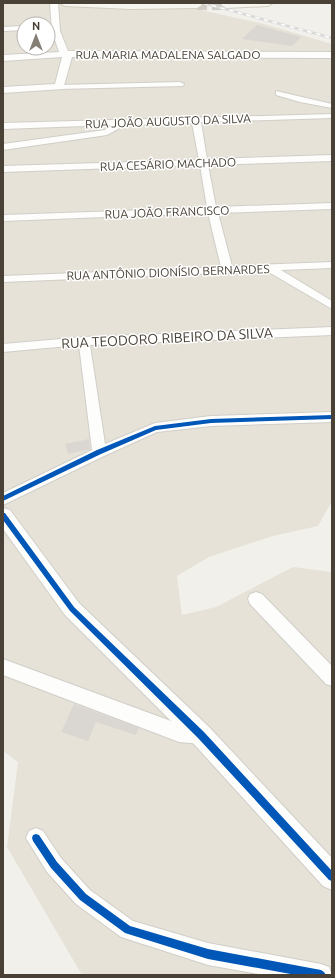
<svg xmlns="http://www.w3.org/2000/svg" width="335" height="978" viewBox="0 0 335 978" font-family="Ubuntu,sans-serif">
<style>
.residential{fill:#e6e2d8;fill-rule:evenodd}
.building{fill:#dad7d2}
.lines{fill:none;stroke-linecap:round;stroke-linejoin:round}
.secondary-tunnel{stroke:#d0cdc7;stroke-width:10;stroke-dasharray:10 5;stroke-linecap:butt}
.minor-casing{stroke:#d0cec8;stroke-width:2}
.tertiary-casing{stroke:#d0cec8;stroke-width:2}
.secondary-casing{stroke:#d2cdc1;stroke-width:2}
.minor{fill:#fdfdfc;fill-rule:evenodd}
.tertiary{fill:#fdfdfc;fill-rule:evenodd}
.secondary{fill:#f7f5ef;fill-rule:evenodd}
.rail-casing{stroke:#dadad9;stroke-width:2.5}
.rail{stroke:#fff;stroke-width:1.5;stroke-dasharray:4.5;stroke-linecap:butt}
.cycleway-casing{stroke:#fff;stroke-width:2}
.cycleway{fill:#0057b8;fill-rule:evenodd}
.labels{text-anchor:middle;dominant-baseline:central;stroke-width:3;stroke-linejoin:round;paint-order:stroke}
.far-street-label{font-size:12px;fill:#494136;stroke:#fff}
.street-label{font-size:14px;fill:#494136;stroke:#fff}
</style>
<rect width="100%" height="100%" fill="#f2f0eb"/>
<path class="residential" d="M 3,3 L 170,3 L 264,24 L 332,44 L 332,501 L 318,526 L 273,536 L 209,557 L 177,576 L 182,615 L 216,607 L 293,567 L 332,572 L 332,975 L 82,975 L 7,847 L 18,762 L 3,751 ZM 24,24 L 48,24 L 48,48 L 24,48 Z"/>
<path class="building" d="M 257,25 L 301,37 L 292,46 L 242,39 Z
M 89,439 L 90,449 L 68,454 L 65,444 Z
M 74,704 L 139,728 L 136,735 L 96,722 L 88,741 L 61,732 Z"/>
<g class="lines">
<path class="secondary-tunnel" d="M 197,5 L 226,5"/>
<g class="minor-casing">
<path id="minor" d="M 24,26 L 24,30 L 3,31 L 3,27 Z
M 180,82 L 184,84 L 183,86 L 59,89 L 55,87 L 59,85 Z
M 276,91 L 332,104 L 332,108 L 300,102 L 276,95 Z
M 332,114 L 332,118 L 201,122 L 207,159 L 332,155 L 332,161 L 208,165 L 216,207 L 332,203 L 332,209 L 218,213 L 232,266 L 332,262 L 332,268 L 281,270 L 332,301 L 332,309 L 267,271 L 3,282 L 3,276 L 221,267 L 208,213 L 3,221 L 3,215 L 207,208 L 200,165 L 3,172 L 3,166 L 199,160 L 192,123 L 121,125 L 118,129 L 107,135 L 3,150 L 3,144 L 105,130 L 112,125 L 3,129 L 3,123 Z
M 332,327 L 332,335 L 90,345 L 105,444 L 155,423 L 211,416 L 332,412 L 332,422 L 211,426 L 157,432 L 104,456 L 3,505 L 3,493 L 92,450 L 79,345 L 3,352 L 3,344 L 84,337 Z
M 256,592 L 262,594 L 332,666 L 332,686 L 326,684 L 250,604 L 248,599 L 250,594 Z
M 3,659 L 179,724 L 201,726 L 207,729 L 210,735 L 207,741 L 201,744 L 179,742 L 3,675 Z
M 36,828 L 43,831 L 61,858 L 90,890 L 133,921 L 208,943 L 321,964 L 329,967 L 332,975 L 264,975 L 208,965 L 121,937 L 76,904 L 47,872 L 26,838 L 29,831 Z"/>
</g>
<g class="tertiary-casing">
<path id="tertiary" d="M 50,3 L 58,3 L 60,31 L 68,51 L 332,52 L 332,58 L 72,57 L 63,89 L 3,93 L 3,87 L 55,84 L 62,57 L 3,61 L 3,55 L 59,52 L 52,31 Z
M 3,508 L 10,510 L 79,603 L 209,727 L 332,858 L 332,890 L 323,886 L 193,743 L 65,615 L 3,529 Z"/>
</g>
<g class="secondary-casing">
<path id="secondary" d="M 60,3 L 200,3 L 202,5 L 197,8 L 131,9 L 65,6 Z
M 223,3 L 273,3 L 268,6 L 226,8 L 221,5 Z"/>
</g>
<use href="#minor" class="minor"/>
<use href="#tertiary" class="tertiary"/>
<use href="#secondary" class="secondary"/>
<g class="rail-casing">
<path id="rail" d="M 203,3 L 332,38"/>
</g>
<use href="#rail" class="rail"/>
<g class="cycleway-casing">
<path id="cycleway" d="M 332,415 L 332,419 L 211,423 L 156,430 L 101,454 L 3,501 L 3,496 L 97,450 L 155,426 L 211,419 Z
M 3,513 L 5,513 L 74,607 L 204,732 L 332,871 L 332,881 L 329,880 L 198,738 L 70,611 L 3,520 Z
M 36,834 L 39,835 L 57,862 L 86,894 L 130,926 L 208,949 L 321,970 L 324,972 L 326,975 L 296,975 L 208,959 L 125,933 L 80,900 L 51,868 L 33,841 L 32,838 L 33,835 Z"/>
</g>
<use href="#cycleway" class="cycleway"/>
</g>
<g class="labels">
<g class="far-street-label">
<text x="168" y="54">RUA MARIA MADALENA SALGADO</text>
<text transform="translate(168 121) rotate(-2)">RUA JOÃO AUGUSTO DA SILVA</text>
<text transform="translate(168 164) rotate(-2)">RUA CESÁRIO MACHADO</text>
<text transform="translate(167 212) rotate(-2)">RUA JOÃO FRANCISCO</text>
<text transform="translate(168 272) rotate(-2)">RUA ANTÔNIO DIONÍSIO BERNARDES</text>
</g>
<g class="street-label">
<text transform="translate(167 338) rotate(-3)">RUA TEODORO RIBEIRO DA SILVA</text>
</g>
</g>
<rect width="335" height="978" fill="none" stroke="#494136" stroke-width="8"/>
<g transform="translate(36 36)"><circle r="19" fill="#ffffff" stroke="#b6b3af"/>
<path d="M0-3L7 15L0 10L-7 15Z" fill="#847e75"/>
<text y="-6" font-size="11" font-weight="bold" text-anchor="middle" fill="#494136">N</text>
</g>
</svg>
